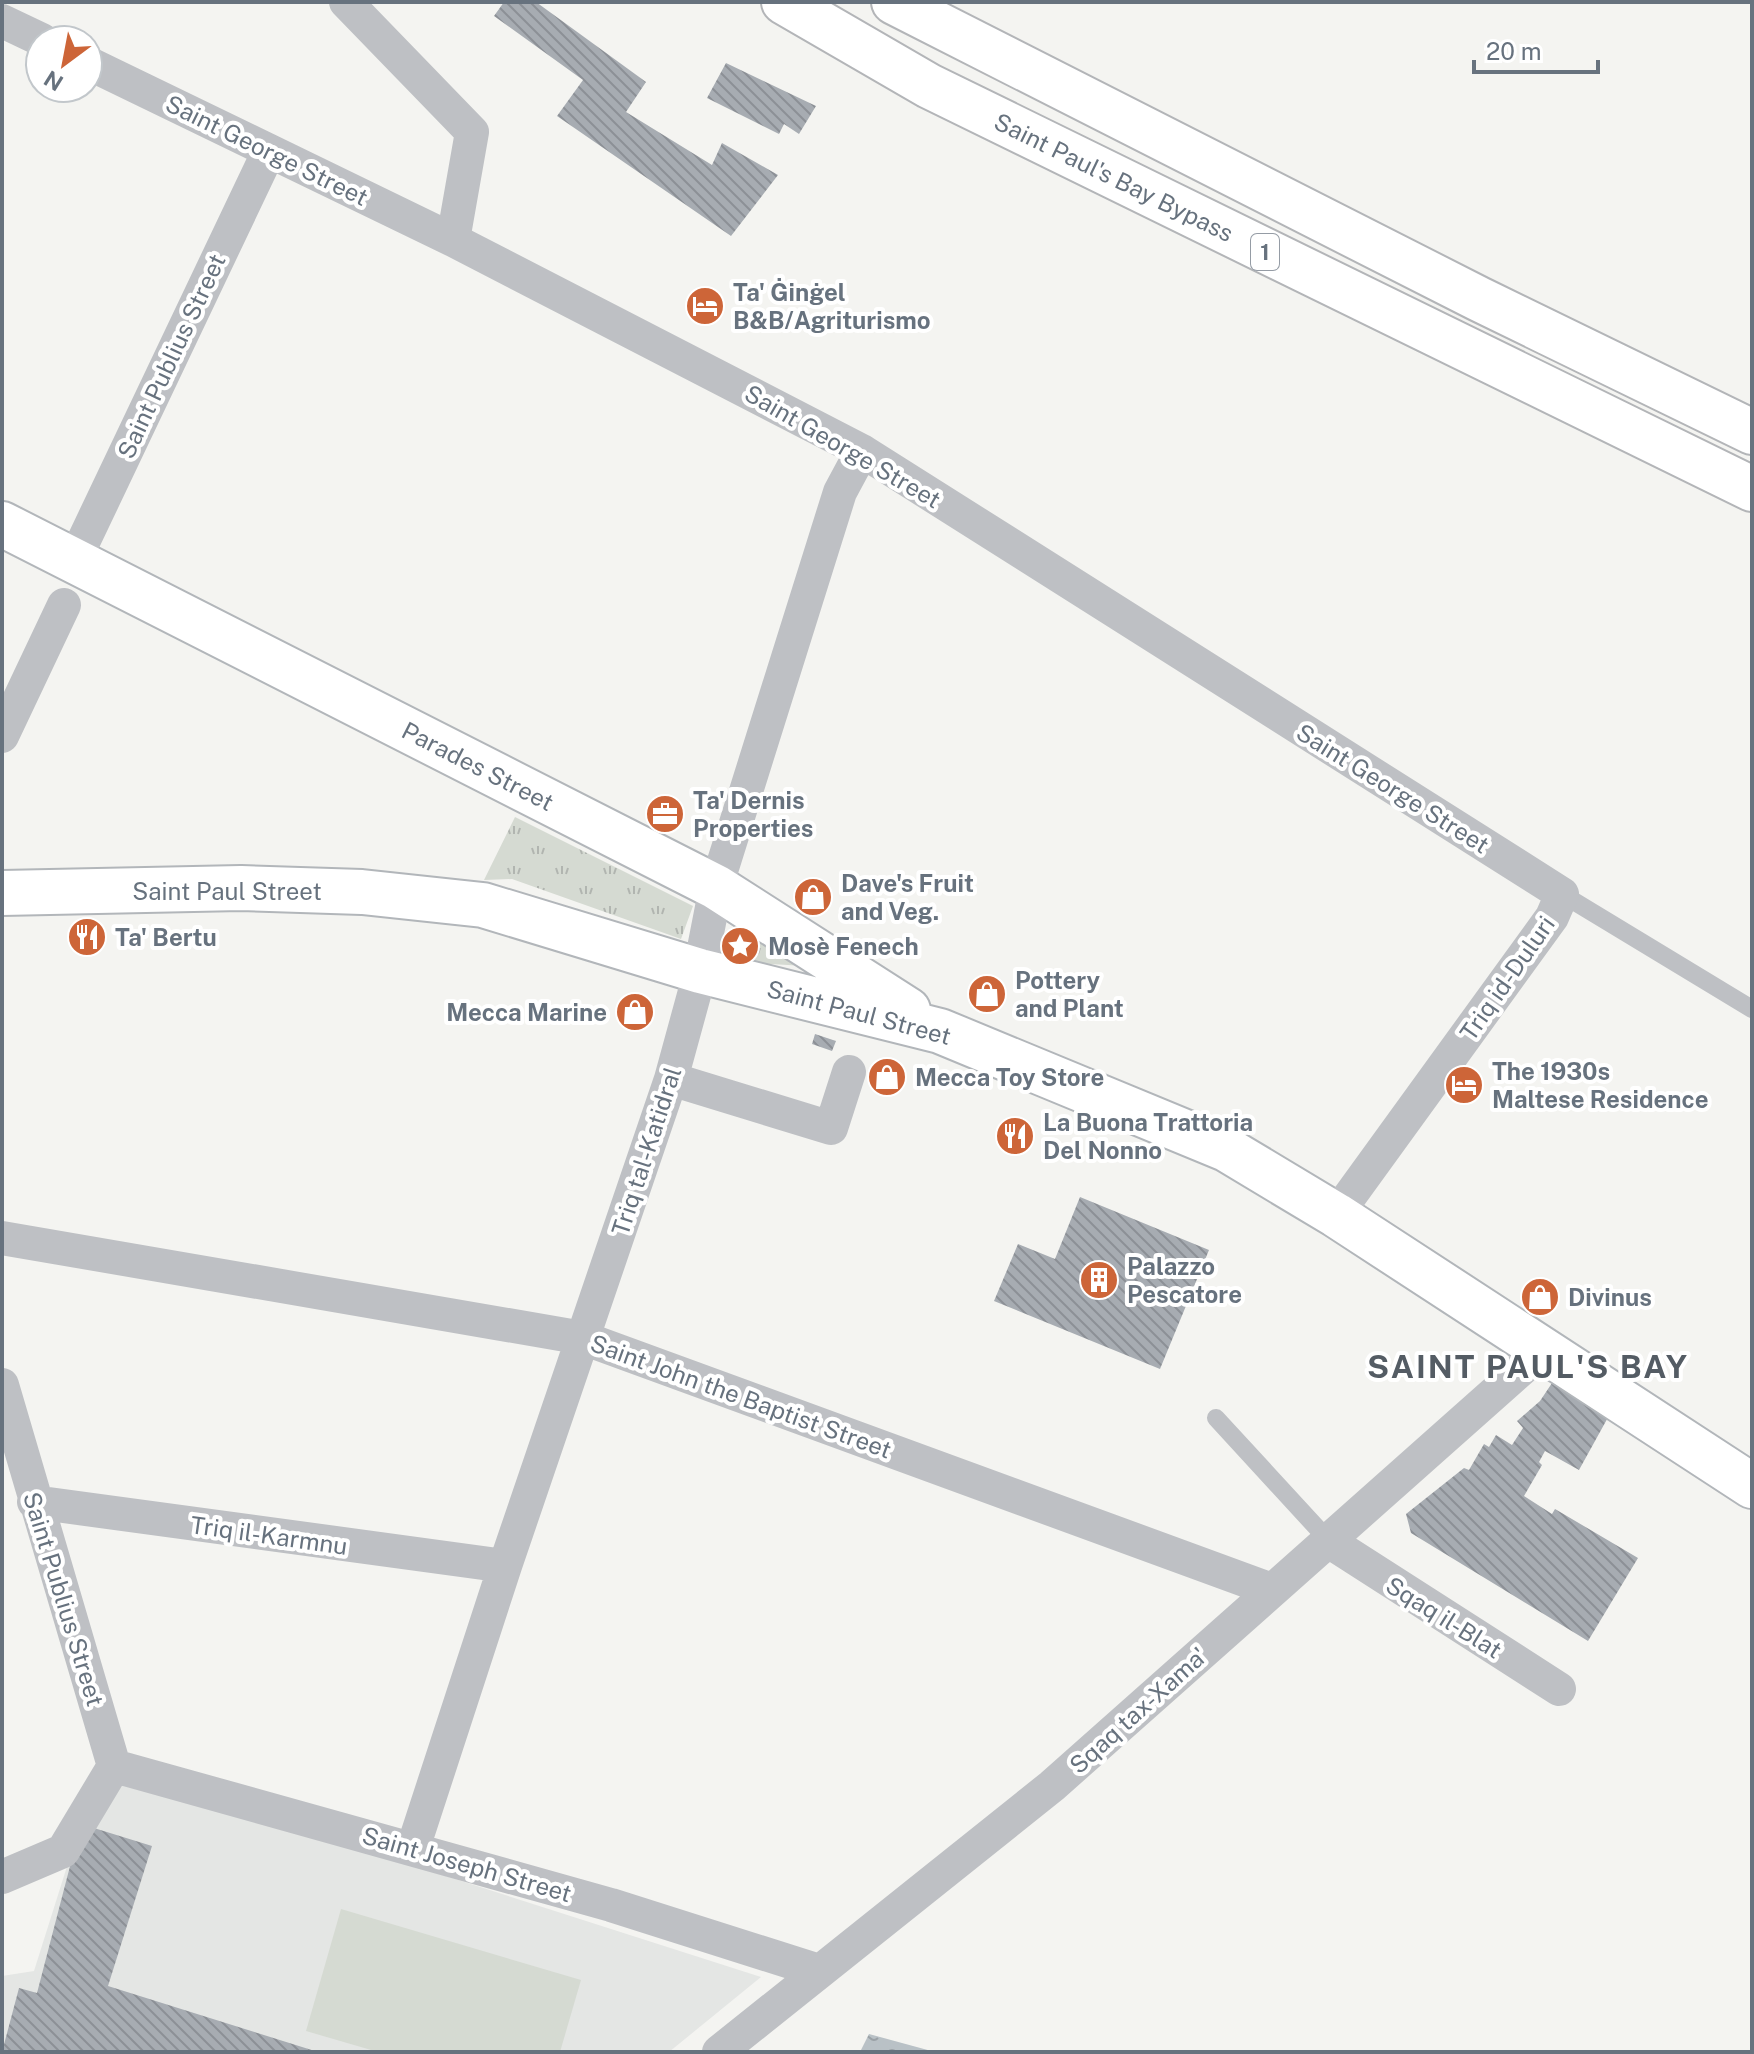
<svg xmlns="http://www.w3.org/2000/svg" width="1754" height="2054" viewBox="0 0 1754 2054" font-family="'Public Sans',sans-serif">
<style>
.built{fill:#e4e6e4}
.grass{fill:url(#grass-tufts)}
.pitch{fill:#d5dad2}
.water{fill:url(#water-ripples)}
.building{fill:url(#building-back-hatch)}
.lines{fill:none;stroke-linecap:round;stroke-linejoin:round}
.secondary-casing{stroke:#b2b6ba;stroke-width:48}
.highway-casing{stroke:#b3b5b8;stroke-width:48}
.lane{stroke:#bec0c4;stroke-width:18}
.street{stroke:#bec0c4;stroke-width:34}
.secondary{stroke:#fff;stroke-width:44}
.highway{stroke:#fff;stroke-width:44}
.labels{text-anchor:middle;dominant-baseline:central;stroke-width:8;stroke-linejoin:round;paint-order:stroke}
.shield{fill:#fff;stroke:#959ca5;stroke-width:2}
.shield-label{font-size:22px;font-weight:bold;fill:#67727e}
.street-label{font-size:24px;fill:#67727e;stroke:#fff}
.poi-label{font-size:24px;font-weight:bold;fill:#67727e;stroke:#fff;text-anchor:start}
.district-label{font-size:32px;font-weight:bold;letter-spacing:2px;fill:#545c64;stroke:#fff}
</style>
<defs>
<pattern id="grass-tufts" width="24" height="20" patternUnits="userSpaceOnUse" patternTransform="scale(2)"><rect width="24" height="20" fill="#d5dad2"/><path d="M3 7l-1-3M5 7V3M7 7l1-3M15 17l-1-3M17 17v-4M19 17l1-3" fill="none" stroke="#b1b5b0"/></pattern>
<pattern id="water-ripples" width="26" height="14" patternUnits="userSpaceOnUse" patternTransform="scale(2)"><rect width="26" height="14" fill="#b9c1c6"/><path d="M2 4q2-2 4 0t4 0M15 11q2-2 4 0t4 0" fill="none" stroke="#9aa1a6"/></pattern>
<pattern id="building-back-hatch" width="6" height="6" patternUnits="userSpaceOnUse" patternTransform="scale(2)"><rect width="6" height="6" fill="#a7acb2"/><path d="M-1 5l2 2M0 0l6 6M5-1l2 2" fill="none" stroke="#8c9096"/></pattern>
</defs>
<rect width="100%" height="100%" fill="#f4f4f1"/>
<path class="built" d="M 99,1765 L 761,1977 L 669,2052 L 2,2052 L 2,1976 L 34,1971 Z"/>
<path class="grass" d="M 515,817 L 693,906 L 681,939 L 512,879 L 484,880 Z
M 748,924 L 822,967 L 739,962 Z"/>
<path class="pitch" d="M 341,1909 L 581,1980 L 560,2052 L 378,2052 L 306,2031 Z"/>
<path class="water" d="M 869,2034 L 935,2052 L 860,2052 Z"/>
<path class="building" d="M 504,2 L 536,2 L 646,82 L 626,112 L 712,165 L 722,143 L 778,175 L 731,236 L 557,116 L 583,80 L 494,16 Z
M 726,63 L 816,106 L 799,134 L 784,124 L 779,134 L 707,98 Z
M 815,1034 L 836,1041 L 832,1051 L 812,1044 Z
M 1080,1197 L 1209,1250 L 1160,1369 L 994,1301 L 1018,1244 L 1055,1259 Z
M 1552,1383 L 1611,1412 L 1579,1470 L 1545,1451 L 1539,1462 L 1542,1465 L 1524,1496 L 1552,1514 L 1555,1509 L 1638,1558 L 1588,1641 L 1411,1533 L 1406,1514 L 1464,1468 L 1469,1470 L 1484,1444 L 1489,1447 L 1496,1435 L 1512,1445 L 1523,1428 L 1517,1421 L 1540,1401 Z
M 81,1824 L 152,1846 L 108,1986 L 318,2052 L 2,2052 L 19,1988 L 37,1993 Z"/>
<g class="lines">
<g class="secondary-casing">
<path id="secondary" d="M 2,524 L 716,887 L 908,1010
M 2,893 L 241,888 L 362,892 L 483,905 L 700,971 L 940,1031 L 1226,1149 L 1336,1215 L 1752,1486"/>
</g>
<g class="highway-casing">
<path id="highway" d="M 784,2 L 929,86 L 1752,489
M 894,2 L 1479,299 L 1752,432"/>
</g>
<path class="lane" d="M 1562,894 L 1752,1009
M 1216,1418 L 1330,1542"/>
<path class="street" d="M 346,2 L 472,132 L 453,240
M 2,21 L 42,40
M 88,63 L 453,240 L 862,451 L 1562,894 L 1552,917 L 1336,1215
M 74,561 L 269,151
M 2,736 L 64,605
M 671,1079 L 831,1128 L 849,1072
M 2,1238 L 583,1338 L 1272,1590
M 2,1385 L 114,1766
M 34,1502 L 505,1566
M 1330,1542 L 1559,1689
M 114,1766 L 611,1905 L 819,1971
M 413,1848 L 505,1566 L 671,1079 L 697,984 L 716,887 L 840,492 L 862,451
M 2,1877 L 63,1851 L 114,1766
M 719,2052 L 1052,1786 L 1543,1350"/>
<use href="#secondary" class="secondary"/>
<use href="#highway" class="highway"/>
</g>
<defs>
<g id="hotel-disc" transform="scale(2)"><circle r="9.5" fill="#cd6538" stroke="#fff"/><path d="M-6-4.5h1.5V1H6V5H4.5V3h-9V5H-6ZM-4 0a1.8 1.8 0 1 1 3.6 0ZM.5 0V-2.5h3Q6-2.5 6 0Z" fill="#fff"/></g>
<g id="office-disc" transform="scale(2)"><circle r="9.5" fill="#cd6538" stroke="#fff"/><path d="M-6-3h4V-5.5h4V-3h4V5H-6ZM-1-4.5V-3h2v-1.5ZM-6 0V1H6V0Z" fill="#fff"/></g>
<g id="shop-disc" transform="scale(2)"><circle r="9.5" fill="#cd6538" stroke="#fff"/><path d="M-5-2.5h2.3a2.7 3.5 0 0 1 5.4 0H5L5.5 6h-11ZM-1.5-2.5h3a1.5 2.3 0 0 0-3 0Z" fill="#fff"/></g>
<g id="restaurant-disc" transform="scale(2)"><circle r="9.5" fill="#cd6538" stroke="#fff"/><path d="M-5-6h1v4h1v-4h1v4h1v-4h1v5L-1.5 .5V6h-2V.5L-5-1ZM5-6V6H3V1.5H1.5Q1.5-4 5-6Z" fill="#fff"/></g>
<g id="sight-disc" transform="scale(2)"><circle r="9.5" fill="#cd6538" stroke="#fff"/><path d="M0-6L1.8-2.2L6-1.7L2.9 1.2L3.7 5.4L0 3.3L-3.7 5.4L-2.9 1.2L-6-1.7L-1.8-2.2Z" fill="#fff"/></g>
<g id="building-disc" transform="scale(2)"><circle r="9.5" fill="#cd6538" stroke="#fff"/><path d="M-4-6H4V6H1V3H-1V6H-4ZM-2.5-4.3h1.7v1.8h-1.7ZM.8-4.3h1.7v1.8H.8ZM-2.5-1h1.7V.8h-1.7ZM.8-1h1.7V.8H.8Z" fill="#fff"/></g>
</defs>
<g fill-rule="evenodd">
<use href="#hotel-disc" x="705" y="306"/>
<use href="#office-disc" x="665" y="814"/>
<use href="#shop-disc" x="813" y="897"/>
<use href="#restaurant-disc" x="87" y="937"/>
<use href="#sight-disc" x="740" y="946"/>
<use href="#shop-disc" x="987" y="994"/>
<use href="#shop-disc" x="635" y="1012"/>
<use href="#shop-disc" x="887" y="1077"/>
<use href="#hotel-disc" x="1464" y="1085"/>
<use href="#restaurant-disc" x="1015" y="1136"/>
<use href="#building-disc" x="1099" y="1280"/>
<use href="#shop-disc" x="1540" y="1297"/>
</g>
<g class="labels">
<rect class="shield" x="1251" y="234" width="28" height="36" rx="6"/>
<g class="shield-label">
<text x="1265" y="252">1</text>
</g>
<g class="street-label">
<text transform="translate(267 150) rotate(26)">Saint George Street</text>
<text transform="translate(1114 177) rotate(26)">Saint Paul's Bay Bypass</text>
<text transform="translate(171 356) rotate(-65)">Saint Publius Street</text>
<text transform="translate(843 446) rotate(30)">Saint George Street</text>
<text transform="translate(478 766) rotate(27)">Parades Street</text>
<text transform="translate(1393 788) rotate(32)">Saint George Street</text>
<text x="227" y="891">Saint Paul Street</text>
<text transform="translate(1507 978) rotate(-55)">Triq id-Duluri</text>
<text transform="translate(859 1012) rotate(15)">Saint Paul Street</text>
<text transform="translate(646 1151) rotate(-72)">Triq tal-Katidral</text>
<text transform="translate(741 1396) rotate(20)">Saint John the Baptist Street</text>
<text transform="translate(269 1535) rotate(8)">Triq il-Karmnu</text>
<text transform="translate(64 1599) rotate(73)">Saint Publius Street</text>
<text transform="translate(1444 1617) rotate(32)">Sqaq il-Blat</text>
<text transform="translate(1138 1710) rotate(-42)">Sqaq tax-Xama'</text>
<text transform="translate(467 1864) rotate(16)">Saint Joseph Street</text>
</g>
<g class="poi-label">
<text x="733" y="292">Ta' Ġinġel<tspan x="733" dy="28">B&amp;B/Agriturismo</tspan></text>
<text x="693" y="800">Ta' Dernis<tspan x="693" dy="28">Properties</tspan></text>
<text x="841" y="883">Dave's Fruit<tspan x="841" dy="28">and Veg.</tspan></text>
<text x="115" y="937">Ta' Bertu</text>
<text x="768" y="946">Mosè Fenech</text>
<text x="1015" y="980">Pottery<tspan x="1015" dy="28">and Plant</tspan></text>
<text x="607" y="1012" text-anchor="end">Mecca Marine</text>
<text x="1492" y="1071">The 1930s<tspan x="1492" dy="28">Maltese Residence</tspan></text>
<text x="915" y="1077">Mecca Toy Store</text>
<text x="1043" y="1122">La Buona Trattoria<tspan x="1043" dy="28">Del Nonno</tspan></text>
<text x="1127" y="1266">Palazzo<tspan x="1127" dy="28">Pescatore</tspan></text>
<text x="1568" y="1297">Divinus</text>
</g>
<g class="district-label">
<text x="1528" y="1366">SAINT PAUL'S BAY</text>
</g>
</g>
<rect width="1754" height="2054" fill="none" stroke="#67727e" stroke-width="8"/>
<g transform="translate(64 64) rotate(212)"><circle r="38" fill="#ffffff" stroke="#c2c7cb" stroke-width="2"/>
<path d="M0-6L14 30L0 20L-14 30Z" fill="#cd6538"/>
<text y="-12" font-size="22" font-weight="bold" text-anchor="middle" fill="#67727e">N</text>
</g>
<path d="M1474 60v12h124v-12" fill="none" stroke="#67727e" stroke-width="4"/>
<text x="1486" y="60" font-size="24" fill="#67727e" stroke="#ffffff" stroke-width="6" paint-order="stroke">20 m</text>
</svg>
